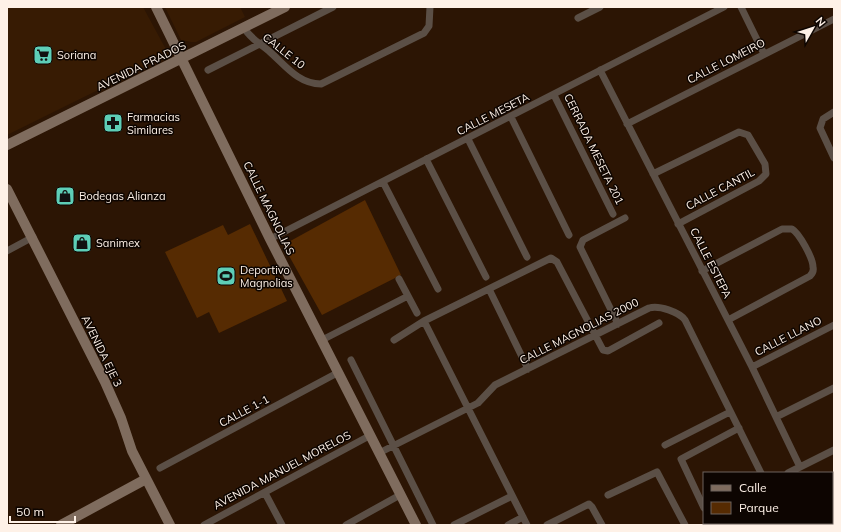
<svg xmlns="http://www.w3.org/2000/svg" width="841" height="532" viewBox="0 0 841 532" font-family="Mulish,sans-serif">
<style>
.built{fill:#371b03}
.green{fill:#562b02}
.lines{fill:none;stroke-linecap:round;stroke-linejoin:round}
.street{stroke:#5b4f46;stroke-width:7}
.secondary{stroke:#7f6c5e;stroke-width:10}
.labels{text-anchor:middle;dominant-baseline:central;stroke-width:3;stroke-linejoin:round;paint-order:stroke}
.street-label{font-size:11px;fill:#fef1e7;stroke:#0d0501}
.poi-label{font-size:11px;fill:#fef1e7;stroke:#0d0501;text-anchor:start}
</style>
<rect width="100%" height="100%" fill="#2c1504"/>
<path class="built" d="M 7,7 L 143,7 L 169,55 L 7,135 Z
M 165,7 L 240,7 L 245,17 L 196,42 L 191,42 L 181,40 Z"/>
<path class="green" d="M 365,200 L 401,275 L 322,315 L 283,245 Z
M 250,224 L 287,301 L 219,333 L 209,312 L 197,318 L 165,252 L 223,225 L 228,235 Z"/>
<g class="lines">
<path class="street" d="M 741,7 L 764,54
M 578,18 L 600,7
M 244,28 C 252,40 258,42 269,51 C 285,65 298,84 321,84 L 424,33 L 429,26 L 430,7
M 208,70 L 333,7
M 600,70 L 752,367 L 800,467
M 554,95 L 613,214
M 834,112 L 823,119 L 820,128 L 834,158
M 511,117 L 569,235
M 627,124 L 834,19
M 468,139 L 527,257
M 426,159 L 486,277
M 653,174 L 739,132 L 748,135 L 765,164 L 766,174 L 759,181 L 678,224
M 383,182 L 438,289
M 270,239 L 724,7
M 7,251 L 33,237
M 702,271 L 782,229 L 792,229 C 799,233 813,258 813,267 C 814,271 812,274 810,276 L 728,320
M 399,279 L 417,313
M 489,289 L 528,369
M 424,321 L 527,525
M 618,324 L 580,247 L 583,240 L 625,218
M 322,340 L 408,296
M 394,340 L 424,321 L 551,258 L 557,262 L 603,350 L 608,351 L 659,323
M 351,360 L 433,525
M 752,367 L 834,325
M 776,417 L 834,388
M 665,445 L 730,412
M 379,453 L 478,403 L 495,385 L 649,308 C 659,305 679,312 685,320 L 761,473
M 160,468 L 339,372
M 788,473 L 834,450
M 265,493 L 282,525
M 608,495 L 657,472 L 685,525
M 704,508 L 681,459 L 739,428
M 712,523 L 713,525
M 204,525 L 371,435
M 346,525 L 400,495
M 454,525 L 512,496
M 508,525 L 523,517
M 547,525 L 589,504 L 592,507 L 602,525
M 740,525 L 744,523"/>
<path class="secondary" d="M 156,7 L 270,239 L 416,525
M 7,145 L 285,7
M 7,189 L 105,382 L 121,418 L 132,451 L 170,525
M 61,525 L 146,479"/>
</g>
<defs>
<g id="supermarket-square" transform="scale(1)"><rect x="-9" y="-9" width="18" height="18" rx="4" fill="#5eceb7" stroke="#0d0501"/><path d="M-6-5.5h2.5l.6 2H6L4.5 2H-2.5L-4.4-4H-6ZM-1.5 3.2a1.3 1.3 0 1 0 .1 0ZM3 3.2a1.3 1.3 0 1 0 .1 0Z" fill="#111"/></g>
<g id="pharmacy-square" transform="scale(1)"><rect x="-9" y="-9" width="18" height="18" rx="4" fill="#5eceb7" stroke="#0d0501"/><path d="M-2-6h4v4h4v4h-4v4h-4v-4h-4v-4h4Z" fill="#111"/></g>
<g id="shop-square" transform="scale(1)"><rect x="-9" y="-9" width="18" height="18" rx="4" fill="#5eceb7" stroke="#0d0501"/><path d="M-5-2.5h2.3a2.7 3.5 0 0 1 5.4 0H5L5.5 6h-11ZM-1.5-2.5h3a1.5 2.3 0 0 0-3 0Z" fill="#111"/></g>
<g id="stadium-square" transform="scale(1)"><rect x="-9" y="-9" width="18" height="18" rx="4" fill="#5eceb7" stroke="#0d0501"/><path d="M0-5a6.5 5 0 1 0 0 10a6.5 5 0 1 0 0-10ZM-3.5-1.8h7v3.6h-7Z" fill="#111"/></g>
</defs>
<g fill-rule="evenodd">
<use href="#supermarket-square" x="43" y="55"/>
<use href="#pharmacy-square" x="113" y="123"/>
<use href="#shop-square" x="65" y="196"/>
<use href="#shop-square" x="82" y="243"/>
<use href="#stadium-square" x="226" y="276"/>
</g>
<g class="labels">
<g class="street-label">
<text transform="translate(284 51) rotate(38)">CALLE 10</text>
<text transform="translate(726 61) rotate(-27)">CALLE LOMEIRO</text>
<text transform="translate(141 66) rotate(-26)">AVENIDA PRADOS</text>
<text transform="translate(493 114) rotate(-27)">CALLE MESETA</text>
<text transform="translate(594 149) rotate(64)">CERRADA MESETA 201</text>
<text transform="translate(720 189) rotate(-28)">CALLE CANTIL</text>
<text transform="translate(269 208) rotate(64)">CALLE MAGNOLIAS</text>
<text transform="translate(711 263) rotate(63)">CALLE ESTEPA</text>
<text transform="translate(579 331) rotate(-27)">CALLE MAGNOLIAS 2000</text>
<text transform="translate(788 336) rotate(-27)">CALLE LLANO</text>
<text transform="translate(102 351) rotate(64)">AVENIDA EJE 3</text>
<text transform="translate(244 411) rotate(-28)">CALLE 1-1</text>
<text transform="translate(282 470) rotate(-28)">AVENIDA MANUEL MORELOS</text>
</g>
<g class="poi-label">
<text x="57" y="55">Soriana</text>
<text x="127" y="117">Farmacias<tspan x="127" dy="13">Similares</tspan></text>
<text x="79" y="196">Bodegas Alianza</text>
<text x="96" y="243">Sanimex</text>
<text x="240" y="270">Deportivo<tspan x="240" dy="13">Magnolias</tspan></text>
</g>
</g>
<rect width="841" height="532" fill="none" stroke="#fef1e7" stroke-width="16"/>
<rect x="703" y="472" width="130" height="52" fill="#0d0501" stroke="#6d635d"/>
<rect x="711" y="485" width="20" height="6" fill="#7f6c5e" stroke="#6d635d"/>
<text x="739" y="492" font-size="12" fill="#fef1e7">Calle</text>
<rect x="711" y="502" width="20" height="12" fill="#562b02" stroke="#6d635d"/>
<text x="739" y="512" font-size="12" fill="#fef1e7">Parque</text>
<g transform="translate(813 28) rotate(51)" stroke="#0d0501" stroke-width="3" paint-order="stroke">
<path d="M0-3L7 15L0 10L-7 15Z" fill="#fef1e7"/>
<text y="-6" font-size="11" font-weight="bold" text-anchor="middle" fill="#fef1e7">N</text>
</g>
<path d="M10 516v6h65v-6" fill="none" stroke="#fef1e7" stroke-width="2"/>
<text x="16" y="516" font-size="12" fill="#fef1e7" stroke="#0d0501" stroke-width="3" paint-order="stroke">50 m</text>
</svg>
